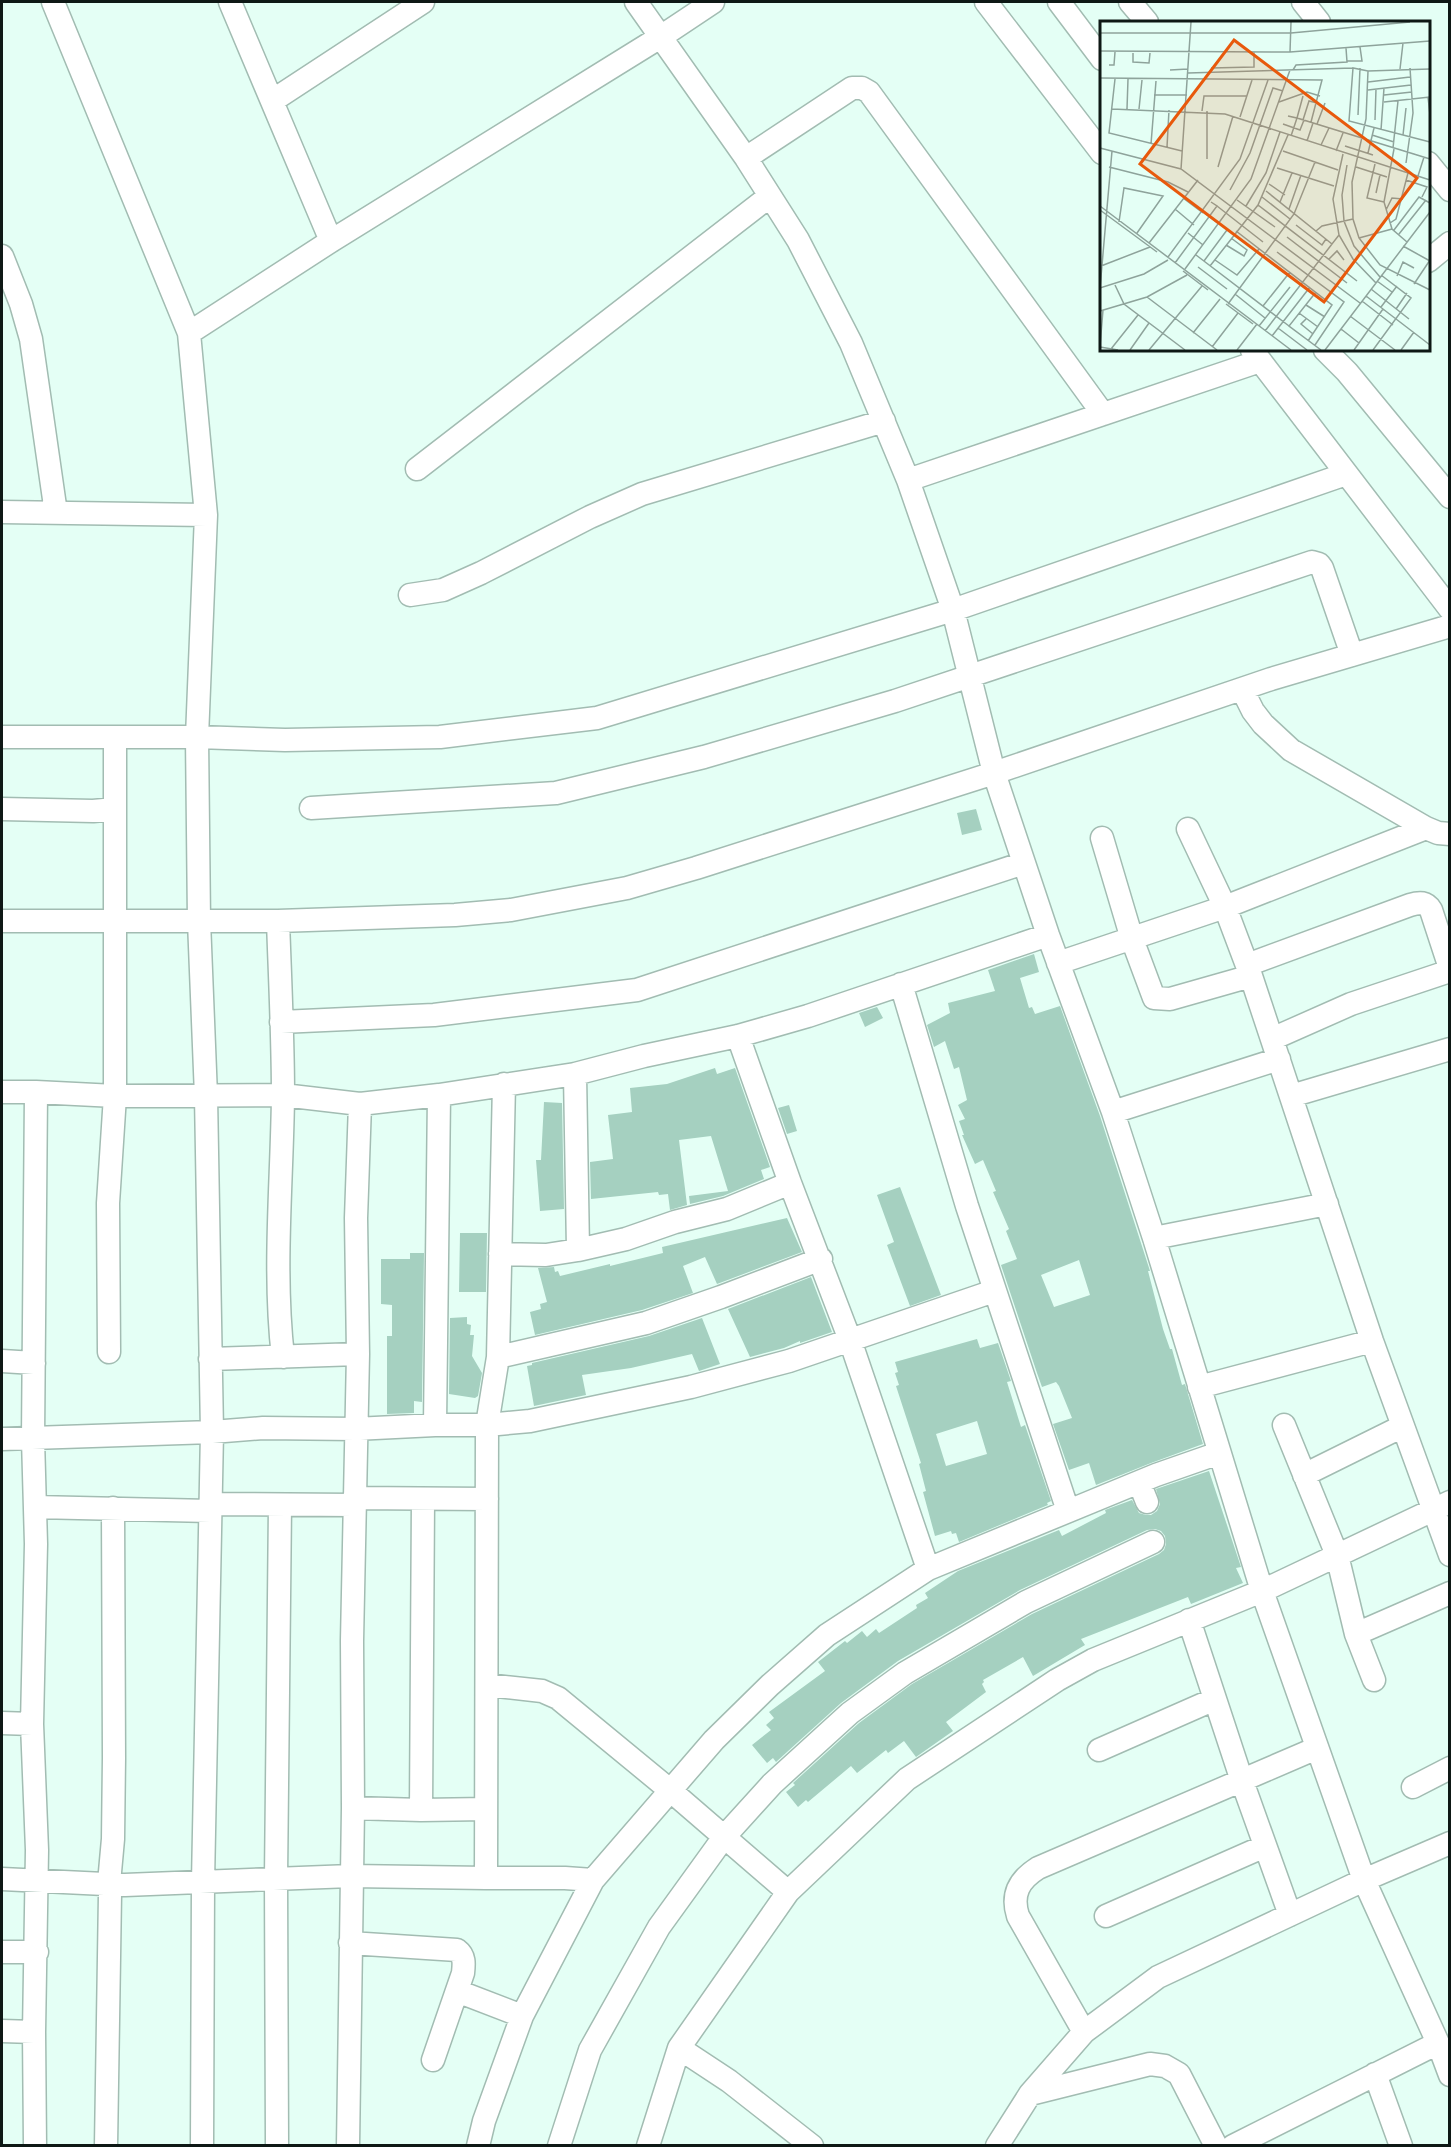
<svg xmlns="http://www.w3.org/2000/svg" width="1451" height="2147" viewBox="0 0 1451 2147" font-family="'Roboto Serif',serif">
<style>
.building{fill:#a5d0c0;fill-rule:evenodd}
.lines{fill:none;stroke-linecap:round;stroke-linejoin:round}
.minor-casing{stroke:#a2bcb2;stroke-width:25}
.minor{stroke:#fff;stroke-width:22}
.inset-road{fill:none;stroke:#8ea39b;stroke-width:1.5}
.view{fill:#e8590c;fill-opacity:0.15;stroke:#e8590c;stroke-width:3}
.inset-edge{fill:none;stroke:#0e1815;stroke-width:3}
</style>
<rect width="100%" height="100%" fill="#e4fff5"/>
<path class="building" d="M 976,809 L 982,830 L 962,835 L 957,813 Z
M 1034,954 L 1039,972 L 1020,978 L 1029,1008 L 1032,1007 L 1035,1014 L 1060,1006 L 1100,1116 L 1150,1271 L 1148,1271 L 1163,1329 L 1170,1349 L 1172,1349 L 1182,1385 L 1185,1384 L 1203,1444 L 1151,1463 L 1096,1485 L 1089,1463 L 1069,1470 L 1053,1424 L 1072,1418 L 1059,1386 L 1056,1382 L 1042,1387 L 1037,1373 L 1001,1265 L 1017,1259 L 1006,1231 L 1009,1229 L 993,1192 L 996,1191 L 983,1160 L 975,1164 L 962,1135 L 964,1135 L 959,1121 L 965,1119 L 958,1105 L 967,1100 L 959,1067 L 954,1069 L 945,1041 L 934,1047 L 927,1025 L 950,1013 L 948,1003 L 995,991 L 988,970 ZM 1079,1260 L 1090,1295 L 1054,1307 L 1041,1275 Z
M 877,1007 L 883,1018 L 865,1027 L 859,1013 Z
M 715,1068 L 717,1074 L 735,1068 L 770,1167 L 761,1170 L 764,1179 L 723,1196 L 690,1204 L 689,1196 L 728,1191 L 711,1136 L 679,1140 L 687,1205 L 670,1210 L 668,1194 L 659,1195 L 658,1192 L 591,1199 L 590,1162 L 613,1159 L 608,1115 L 632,1112 L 630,1088 L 667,1084 Z
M 544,1102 L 562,1103 L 564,1209 L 540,1211 L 536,1160 L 541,1160 Z
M 789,1105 L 797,1131 L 787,1134 L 778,1108 Z
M 900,1187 L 941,1295 L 910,1306 L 887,1245 L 894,1242 L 877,1195 Z
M 787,1218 L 802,1252 L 717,1284 L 705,1257 L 683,1266 L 693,1293 L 642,1310 L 535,1335 L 530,1312 L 541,1309 L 540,1304 L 547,1302 L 538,1268 L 554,1267 L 555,1272 L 558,1271 L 560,1276 L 610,1264 L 610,1266 L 663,1253 L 662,1247 Z
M 460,1233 L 487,1233 L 486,1292 L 459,1292 Z
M 410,1253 L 424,1253 L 422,1402 L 414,1401 L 414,1413 L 387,1414 L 387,1336 L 392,1336 L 392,1305 L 381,1304 L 381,1259 L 410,1259 Z
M 811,1277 L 832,1332 L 800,1343 L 800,1341 L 784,1348 L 750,1357 L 728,1309 Z
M 467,1317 L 467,1324 L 471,1325 L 470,1335 L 474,1335 L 472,1356 L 482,1373 L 478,1396 L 475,1398 L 449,1394 L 450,1318 Z
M 702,1318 L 720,1364 L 699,1371 L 692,1354 L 631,1368 L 582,1375 L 586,1395 L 534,1406 L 527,1366 L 532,1365 L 532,1363 L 649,1336 Z
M 977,1339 L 980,1348 L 998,1343 L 1011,1381 L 1007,1382 L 1021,1427 L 1025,1425 L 1051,1501 L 1047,1503 L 1048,1505 L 959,1542 L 956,1533 L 952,1534 L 951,1531 L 935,1536 L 923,1492 L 926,1491 L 919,1464 L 921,1463 L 896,1386 L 899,1385 L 895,1373 L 898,1372 L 895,1362 ZM 977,1421 L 987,1454 L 946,1466 L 936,1434 Z
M 1209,1471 L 1241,1567 L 1236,1568 L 1243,1583 L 1191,1604 L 1188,1597 L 1081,1639 L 1085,1645 L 1033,1676 L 1023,1657 L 983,1680 L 984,1682 L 982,1684 L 986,1692 L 946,1722 L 953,1731 L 916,1757 L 904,1741 L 888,1753 L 886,1750 L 857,1773 L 851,1766 L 808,1802 L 806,1800 L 798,1807 L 786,1792 L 795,1785 L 793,1783 L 859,1723 L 912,1684 L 1032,1614 L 1159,1554 L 1164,1550 L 1166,1544 L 1165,1536 L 1161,1531 L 1155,1529 L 1147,1530 L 1020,1590 L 898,1661 L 841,1703 L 776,1762 L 773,1758 L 767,1763 L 752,1745 L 771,1730 L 766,1725 L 774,1718 L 769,1712 L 825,1671 L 818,1662 L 845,1641 L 847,1643 L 862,1631 L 867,1637 L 876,1629 L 879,1633 L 917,1608 L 916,1605 L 928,1598 L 925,1593 L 958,1571 L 1059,1530 L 1062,1536 L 1106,1513 L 1105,1510 L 1132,1500 L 1139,1513 L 1146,1515 L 1151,1515 L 1157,1511 L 1160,1504 L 1156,1489 Z"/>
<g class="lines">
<g class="minor-casing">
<path id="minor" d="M 53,2 L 189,333 L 206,515 L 197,737 L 199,921 L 206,1096 L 212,1432 L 203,1882 L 202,2146
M 230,2 L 331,241
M 636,2 L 746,158 L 798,240 L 851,343 L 908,480 L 953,610 L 994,773 L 1048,935 L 1113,1112 L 1154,1238 L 1262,1591 L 1364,1880 L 1438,2043 L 1450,2075
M 986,2 L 1102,153
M 1059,2 L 1102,59
M 1130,2 L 1147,22
M 1303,2 L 1319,22
M 272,101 L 423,2
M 746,158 L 852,88 L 862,88 L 869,92 L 1103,414
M 1428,163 L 1450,190
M 2,256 L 21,304 L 31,339 L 56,513
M 1428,261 L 1450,243
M 189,333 L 331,241 L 662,36 L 713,2
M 1252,350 L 1450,609
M 1325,350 L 1347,372 L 1450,497
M 417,469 L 770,196
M 908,480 L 1260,361
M 2,512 L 206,515
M 410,595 L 443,590 L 481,573 L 590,517 L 642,494 L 884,421
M 1242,689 L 1253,711 L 1263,724 L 1291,750 L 1426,828 L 1438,833 L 1450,834
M 2,737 L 197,737 L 285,740 L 440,737 L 597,718 L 953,610 L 1346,474
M 311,808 L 556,793 L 704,757 L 895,701 L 1312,562 L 1319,564 L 1322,568 L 1352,655
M 2,809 L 93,811 L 115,809 L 115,737
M 1188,829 L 1225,907 L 1426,828
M 1102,838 L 1132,939 L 1154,998 L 1170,999 L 1251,976
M 2,921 L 278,921 L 455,915 L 511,910 L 627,888 L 696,868 L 994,773 L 1271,679 L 1450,626
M 278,921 C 280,979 283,1038 283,1096 C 282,1182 273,1270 283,1357
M 1058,963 L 1225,907 L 1251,976 L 1372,1341 L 1450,1555
M 1247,965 L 1410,905 C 1420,902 1426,902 1431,910 L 1450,968
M 901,984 L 967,1206 L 1068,1511
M 281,1022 L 434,1015 L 637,990 L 1024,863
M 738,1036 L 790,1183 L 850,1340 L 928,1569
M 1272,1039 L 1351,1004 L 1450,971
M 575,1074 L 578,1250
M 504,1084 L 498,1357 L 487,1425 L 486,1878 L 565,1878 L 593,1880
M 2,1092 L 36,1092 L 115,1096 L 283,1095 L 360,1104 L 439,1095 L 575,1074 L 644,1056 L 738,1036 L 808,1016 L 1048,935
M 1291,1096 L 1450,1049
M 1113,1112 L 1279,1059
M 1154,1238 L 1327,1204
M 500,1254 L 546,1255 L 578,1250 L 626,1239 L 675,1222 L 727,1209 L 790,1183
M 109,1352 L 108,1203 L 115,1096 L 115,809
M 498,1357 L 646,1323 L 721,1297 L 821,1259
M 210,1359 L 358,1354
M 2,1361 L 34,1363
M 1199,1387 L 1372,1341
M 435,1425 L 439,1095
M 1284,1425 L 1337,1555 L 1356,1634 L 1374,1680
M 2,1439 L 212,1432 L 263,1428 L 355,1429 L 435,1425 L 487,1425 L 530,1421 L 691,1387 L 789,1361 L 994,1291
M 1304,1475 L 1403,1426
M 1139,1482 L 1147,1502
M 354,1498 L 487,1499
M 423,1499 L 421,1810 L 486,1809
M 210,1504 L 354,1505
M 35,1507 L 210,1511
M 1189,1620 L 1242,1781 L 1290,1915
M 1356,1634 L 1450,1593
M 487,1685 L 542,1691 L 558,1698 L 671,1791 L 788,1892
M 2,1723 L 32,1724
M 1099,1750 L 1215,1699
M 1413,1787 L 1450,1768
M 353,1808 L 421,1810
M 2,1879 L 125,1885 L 351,1876 L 486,1878
M 1106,1916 L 1265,1846
M 350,1943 L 457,1950 C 465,1956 464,1964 463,1973 L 433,2060
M 2,1952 L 37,1952
M 457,1991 L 522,2016
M 2,2031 L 34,2032
M 1084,2032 L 1018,1916 C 1011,1894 1019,1880 1038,1868 L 1317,1748
M 679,2048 L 729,2081 L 812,2146
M 1375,2074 L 1401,2146
M 1030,2094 L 1150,2064 L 1165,2066 L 1179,2074 L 1216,2146
M 35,2146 L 34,2032 L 37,1850 L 32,1724 L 36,1544 L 33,1439 L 36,1092
M 106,2146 L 110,1894 L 109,1883 L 113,1839 L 114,1758 L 113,1508
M 277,2146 L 276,1878 L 280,1505
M 348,2146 L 353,1808 L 352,1641 L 358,1354 L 356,1218 L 360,1104
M 478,2146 L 484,2121 L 522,2016 L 593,1880 L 714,1740 L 770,1685 L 827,1635 L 928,1569 L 1156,1475 L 1219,1453
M 559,2146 L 590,2050 L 659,1927 L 724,1837 L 772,1784 L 850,1713 L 905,1673 L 1026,1602 L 1153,1542
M 648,2146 L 679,2048 L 788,1892 L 907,1779 L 1057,1680 L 1093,1660 L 1262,1591 L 1450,1502
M 997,2146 L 1030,2094 L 1084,2032 L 1158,1977 L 1364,1880 L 1450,1843
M 1233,2146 L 1438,2043"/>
</g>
<use href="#minor" class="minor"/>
</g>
<g transform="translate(1100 21)">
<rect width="330" height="330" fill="#e4fff5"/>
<path class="inset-road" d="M 0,12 L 191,12 L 310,1M 0,30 L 190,31 L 330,20M 190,31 L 191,1M 33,32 L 33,41 L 49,42 L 50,32M 247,40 L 262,40 L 260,26M 9,44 L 14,44 L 15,31M 111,47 L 154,46 L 154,31M 300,48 L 303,22M 330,48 L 268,50 L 253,47 L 249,100 L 330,121M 70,49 L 88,48M 193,49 L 196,44 L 247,41 L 246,27M 268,50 L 266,98 L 252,161 L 253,198 L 259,217 L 280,244 L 330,269M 88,52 L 253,47M 0,57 L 222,59 L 211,101M 15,58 L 9,112 L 82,130M 268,61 L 310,56M 268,69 L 311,64M 54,74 L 87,74M 284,74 L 312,71M 328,76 L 330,94M 179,81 L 207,71 L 220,75M 284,81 L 330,76M 12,88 L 125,93 L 330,159M 27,88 L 28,58M 39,88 L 42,59M 102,90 L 104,75 L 147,75M 107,90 L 107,138M 258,94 L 260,47M 188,95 L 197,97 L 203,75M 140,96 L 152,59M 203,99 L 209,80 L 217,82M 275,99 L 276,68M 183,103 L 200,109 L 204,99M 217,103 L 225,82M 281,109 L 284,67M 272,114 L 294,121M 303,114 L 306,87M 191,115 L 197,97 L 330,138M 207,120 L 213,102M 51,123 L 56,60M 221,124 L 229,107M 245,125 L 273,134M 67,126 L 69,89M 0,127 L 81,148 L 260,282M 293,127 L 298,80M 294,128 L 284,181 L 292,208 L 307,221M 12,130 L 0,267 L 44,253 L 68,239M 183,130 L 238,149M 236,130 L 243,112M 268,132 L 274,107M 243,133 L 233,178 L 239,214 L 253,238 L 276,262M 306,142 L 313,92 L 310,47M 275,143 L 267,177 L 284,181M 247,144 L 242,174 L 244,200 L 254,225 L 280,256M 9,146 L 68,161 L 88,171M 118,146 L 133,95M 256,146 L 287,156M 177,147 L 234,165M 81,148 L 91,1M 318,155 L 324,136M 306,159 L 327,166 L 322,176M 169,163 L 185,174M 130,169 L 150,132 L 173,67 L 183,70M 166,170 L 232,223 L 239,214M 276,172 L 280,154M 162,176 L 190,198M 83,177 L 103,192M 137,179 L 175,206M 180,181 L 192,152M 158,184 L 257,260M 0,185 L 191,329M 117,185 L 163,221M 146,185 L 166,152 L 180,111M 75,188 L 94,204M 189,188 L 201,154M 0,189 L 57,231M 286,189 L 292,177 L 303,178M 103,191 L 119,203M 19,201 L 24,167 L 63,175 L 37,212M 290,202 L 296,198 L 308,152M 196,204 L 222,224 L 226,218M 294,209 L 319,176 L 330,182M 136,210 L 232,284 L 208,320M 216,210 L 222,205 L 253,198M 88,212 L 103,224M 299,213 L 326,179M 187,216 L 247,262M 259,217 L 292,208M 49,222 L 98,159M 126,224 L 144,235 L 147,229 L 131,217M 303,225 L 330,240M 177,231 L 244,281 L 215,324M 96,234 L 189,305M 68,236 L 140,138 L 168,59M 229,238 L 237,230 L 244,239M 115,239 L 137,254 L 159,228M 104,240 L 127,209M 75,242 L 117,185 L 111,181M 1,245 L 50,226M 110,245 L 158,184 L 188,114M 98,246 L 127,268M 85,248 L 151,158 L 190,49M 83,250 L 108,269M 297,255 L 303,241 L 314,247M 277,260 L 292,271M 314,263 L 330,239M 15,264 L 24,283 L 85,329M 271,268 L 309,298M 216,271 L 189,305 L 221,329M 135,273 L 165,297M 266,275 L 330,324M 47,276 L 117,329M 262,280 L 293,304M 126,283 L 153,303M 128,283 L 194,193 L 215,141M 206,284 L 225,296M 163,285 L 190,251M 281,286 L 297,265M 296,288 L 307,272M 0,290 L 47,276 L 87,254M 199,292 L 218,306M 250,295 L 295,329M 206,298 L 201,303 L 213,313M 159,305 L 190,266M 178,307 L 207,329M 241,308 L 259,322M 165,310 L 232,223M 93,312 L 120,278M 172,315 L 210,266M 0,325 L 3,289M 0,326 L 18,329M 112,326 L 138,292M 11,328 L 38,294M 30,329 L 49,302M 49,329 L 102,265M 137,329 L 157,303M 225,329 L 330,191M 254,329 L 283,288M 273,329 L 311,277 L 281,254M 301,329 L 314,311"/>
<path class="view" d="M 134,19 L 317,157 L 224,281 L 40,143 Z"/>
<rect width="330" height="330" class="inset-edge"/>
</g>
<rect width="1451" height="2147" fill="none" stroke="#0e1815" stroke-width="6"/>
</svg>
